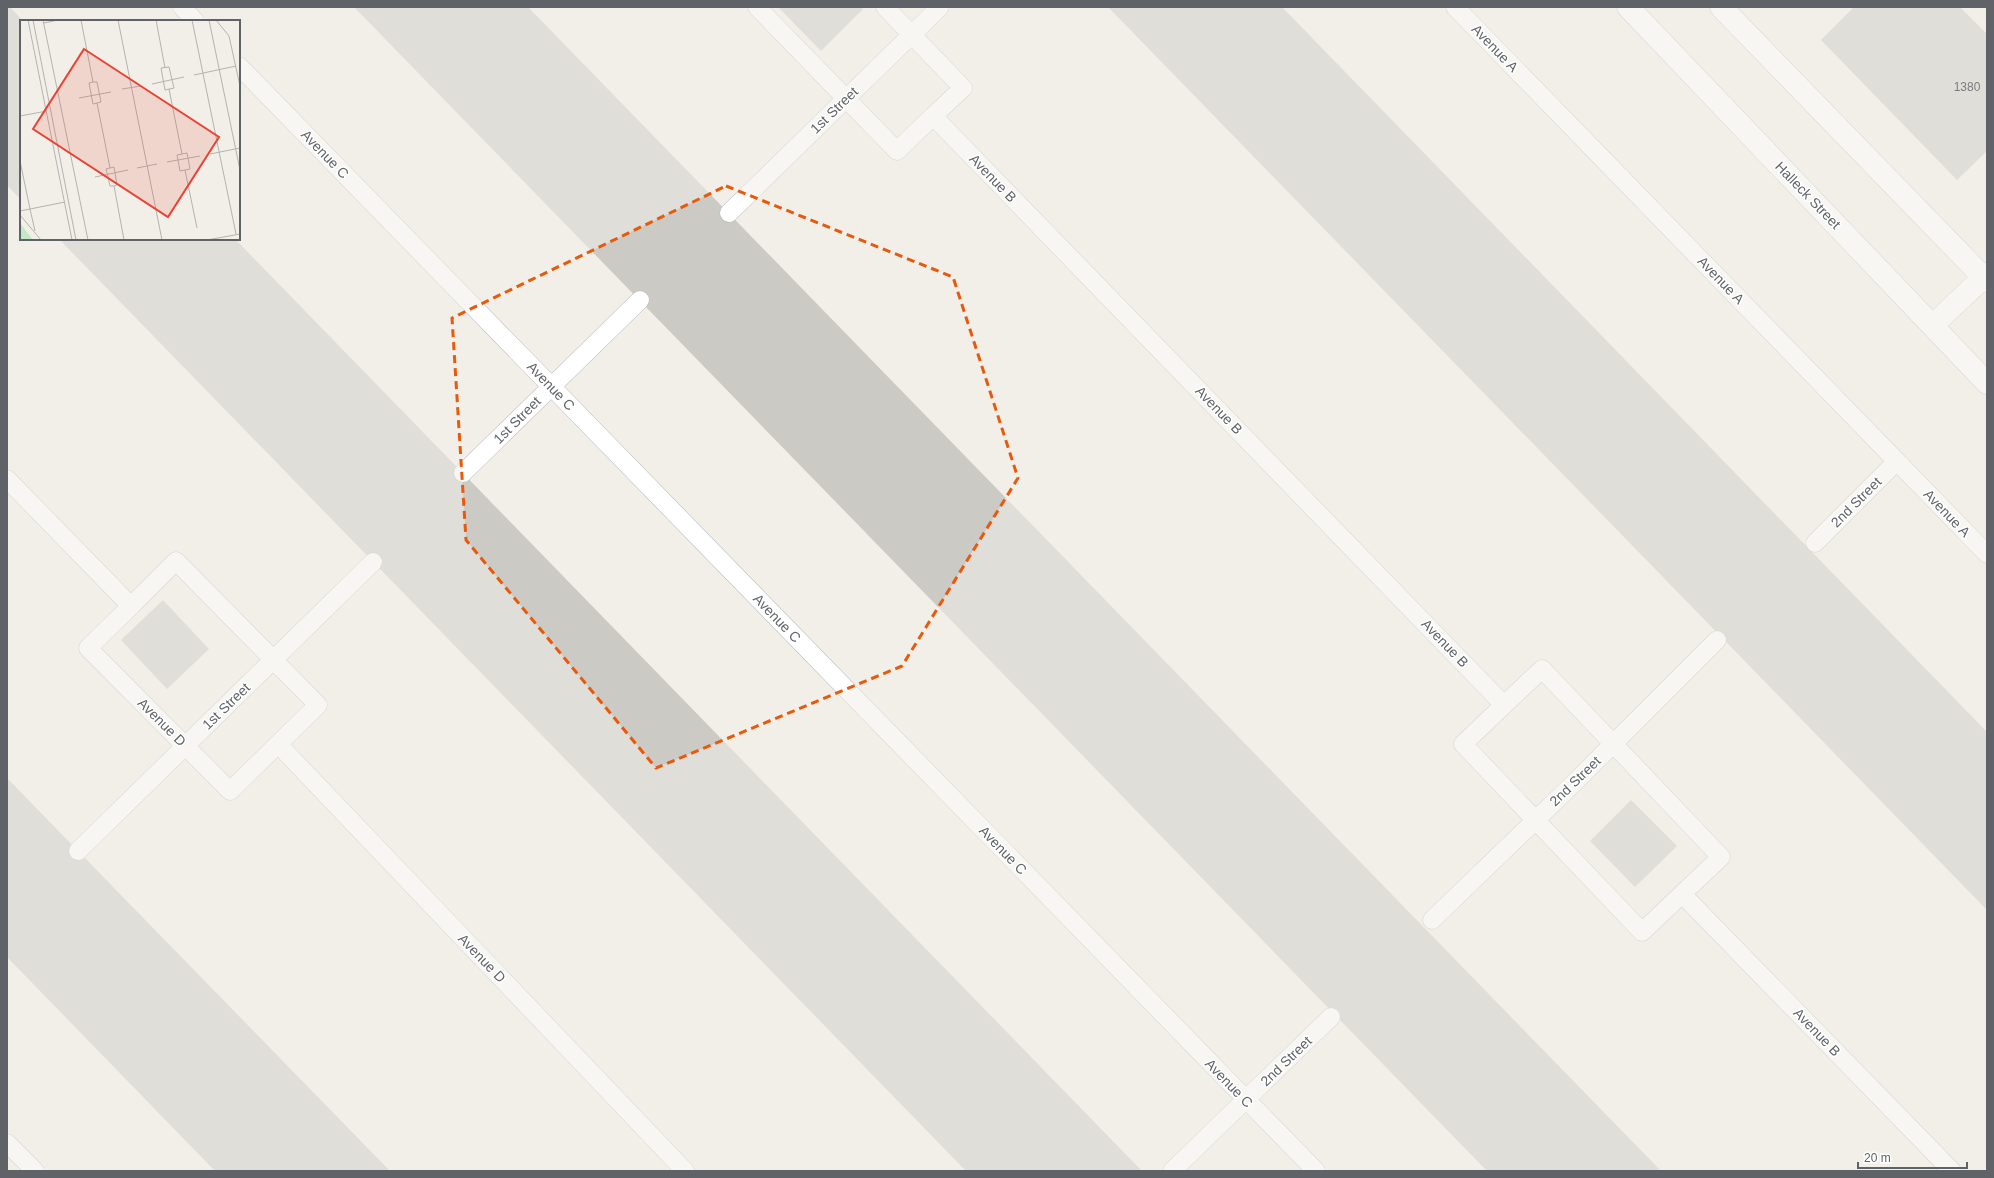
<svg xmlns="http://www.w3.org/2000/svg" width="1994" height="1178" viewBox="0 0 1994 1178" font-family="Helvetica,sans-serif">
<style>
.building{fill:#cccac5}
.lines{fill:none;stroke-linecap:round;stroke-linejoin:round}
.lane-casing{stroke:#b5b8bc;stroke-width:19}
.secondary-casing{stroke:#b6babf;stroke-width:23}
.lane{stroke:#fff;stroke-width:18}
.secondary{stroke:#fff;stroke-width:22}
.marked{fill:none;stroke:#e8590c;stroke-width:3;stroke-dasharray:8 5;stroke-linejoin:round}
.labels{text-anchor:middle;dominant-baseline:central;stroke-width:3;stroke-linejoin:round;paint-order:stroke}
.number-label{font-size:12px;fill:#7a7d7f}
.street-label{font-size:14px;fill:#5f6368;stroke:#fff}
.inset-road{fill:none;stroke:#b3b3b1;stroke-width:1}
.view{fill:#ea4335;fill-opacity:0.15;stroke:#ea4335;stroke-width:2}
.inset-edge{fill:none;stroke:#5f6368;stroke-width:2}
</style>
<rect width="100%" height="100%" fill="#f1efe8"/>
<path class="building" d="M 7,7 L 10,7 L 23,21 L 21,21 L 21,200 L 7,185 Z
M 354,7 L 528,7 L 1661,1171 L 1487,1171 Z
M 778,7 L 861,7 L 863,9 L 821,51 Z
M 1108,7 L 1282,7 L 1987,732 L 1987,910 Z
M 1854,7 L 1960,7 L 1987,34 L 1987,151 L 1957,180 L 1821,40 Z
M 59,239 L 235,239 L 1142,1171 L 966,1171 Z
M 163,600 L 209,649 L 167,689 L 121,640 Z
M 7,778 L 78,851 L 390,1171 L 215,1171 L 7,957 Z
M 1631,800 L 1677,846 L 1635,887 L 1590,841 Z"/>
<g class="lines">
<g class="lane-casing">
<path id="lane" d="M 182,7 L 195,21
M 757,7 L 897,151 L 933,116
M 885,7 L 963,88 L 933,116 L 1504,705 L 1542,669 L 1721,857 L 1682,894 L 1952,1171
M 1455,7 L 1987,554
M 239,66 L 1316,1171
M 729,213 L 940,7
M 463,473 L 640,300
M 7,479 L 131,606 L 176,561 L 318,705 L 278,744 L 685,1171
M 1815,543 L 1897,461
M 131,606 L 88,648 L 230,791 L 278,744
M 1504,705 L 1463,744 L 1642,932 L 1682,894
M 78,851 L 373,562
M 1432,920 L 1574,783 L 1717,640
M 7,1143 L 35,1171
M 1172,1171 L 1331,1017"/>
</g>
<g class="secondary-casing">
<path id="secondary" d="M 1628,7 L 1987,383
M 1721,7 L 1987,281
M 1933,325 L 1987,274"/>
</g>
<use href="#lane" class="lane"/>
<use href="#secondary" class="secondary"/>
</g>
<path d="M0 0H1994V1178H0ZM 726,186 L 953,277 L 1018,478 L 902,666 L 656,768 L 466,540 L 452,318 Z" fill="#f1efe8" fill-opacity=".55" fill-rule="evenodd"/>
<path class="marked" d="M 726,186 L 953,277 L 1018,478 L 902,666 L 656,768 L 466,540 L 452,318 Z"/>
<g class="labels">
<g class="number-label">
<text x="1967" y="87">1380</text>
</g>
<g class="street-label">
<text transform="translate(1495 48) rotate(46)">Avenue A</text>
<text transform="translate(834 110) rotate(-44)">1st Street</text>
<text transform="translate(325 154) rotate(46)">Avenue C</text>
<text transform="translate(993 178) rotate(46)">Avenue B</text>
<text transform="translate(1808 195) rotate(46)">Halleck Street</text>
<text transform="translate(1721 280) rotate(46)">Avenue A</text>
<text transform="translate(551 386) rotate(46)">Avenue C</text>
<text transform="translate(1219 410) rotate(46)">Avenue B</text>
<text transform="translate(517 420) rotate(-45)">1st Street</text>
<text transform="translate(1856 502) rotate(-45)">2nd Street</text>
<text transform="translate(1947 513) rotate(46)">Avenue A</text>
<text transform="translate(777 618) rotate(46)">Avenue C</text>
<text transform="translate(1445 643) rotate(46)">Avenue B</text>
<text transform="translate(226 706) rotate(-44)">1st Street</text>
<text transform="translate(162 722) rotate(45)">Avenue D</text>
<text transform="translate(1575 781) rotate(-44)">2nd Street</text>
<text transform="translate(1003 850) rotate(46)">Avenue C</text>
<text transform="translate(482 958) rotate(46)">Avenue D</text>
<text transform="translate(1817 1032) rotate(46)">Avenue B</text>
<text transform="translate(1286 1061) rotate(-44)">2nd Street</text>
<text transform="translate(1229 1083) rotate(46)">Avenue C</text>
</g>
</g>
<g transform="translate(20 20)">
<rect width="220" height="220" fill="#f1efe8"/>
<path d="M 0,203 L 13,220 L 0,220 Z" fill="#c5e8c5"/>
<path class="inset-road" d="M 8,0 L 52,220M 13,0 L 56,220M 23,0 L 68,220M 61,0 L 73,62 L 69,63 L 73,84 L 77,83 L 90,148 L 86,149 L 90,166 L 94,166 L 104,220M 98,0 L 142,220M 136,0 L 145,48M 172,0 L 216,214M 189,0 L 220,150M 196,0 L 209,16 L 220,66M 24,3 L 38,0M 149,47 L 154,68 L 145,70 L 141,48 ZM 174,55 L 216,46M 73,62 L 77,62 L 81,82 L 77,83M 132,64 L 164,57M 102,69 L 121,66M 149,69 L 162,134 L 157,135 L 160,151 L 165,150 L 177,208M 59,78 L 91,72M 0,96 L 27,91M 162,134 L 167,133 L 170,149 L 165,150M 190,134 L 220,128M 0,141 L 10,189M 147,142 L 180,136M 90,148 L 94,147 L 97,165 L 94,166M 117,148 L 137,144M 75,157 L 108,150M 10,189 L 15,211M 0,191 L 45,182M 0,195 L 21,220M 187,220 L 220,214"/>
<path class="view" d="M 64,29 L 199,117 L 148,197 L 13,109 Z"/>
<rect width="220" height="220" class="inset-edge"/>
</g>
<rect width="1994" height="1178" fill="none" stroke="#5f6368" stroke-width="16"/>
<path d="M1858 1162v6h109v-6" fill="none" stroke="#5f6368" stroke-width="2"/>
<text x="1864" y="1162" font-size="12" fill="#5f6368" stroke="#ffffff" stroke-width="3" paint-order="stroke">20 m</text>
</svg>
